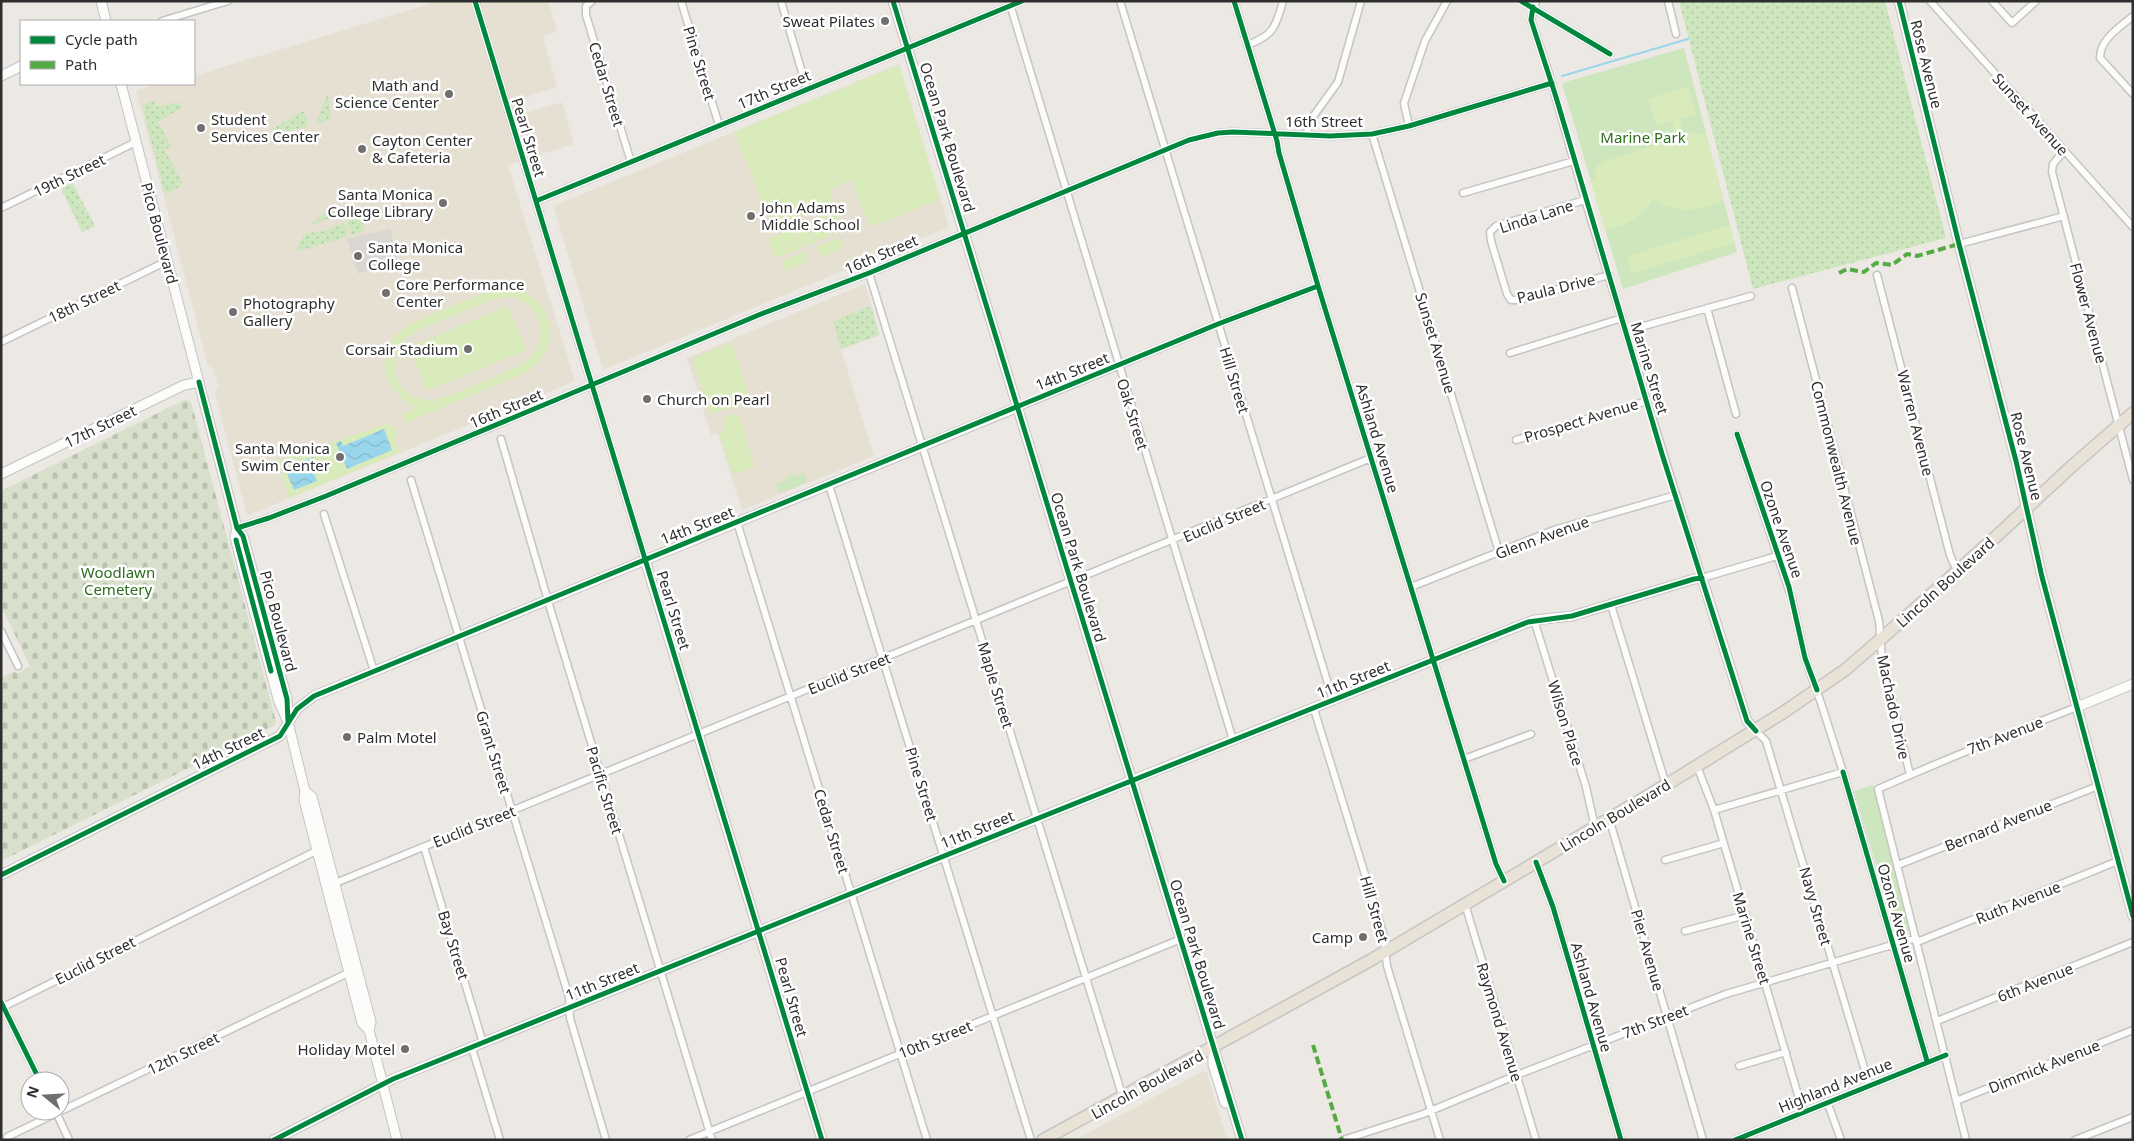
<svg xmlns="http://www.w3.org/2000/svg" width="2134" height="1141" viewBox="0 0 2134 1141" font-family="'Noto Sans',sans-serif">
<style>
.education{fill:#e6e0d3}
.grass{fill:url(#grass-dots)}
.cemetery{fill:url(#cemetery-stones)}
.park{fill:#cee6be}
.pitch{fill:#d9eabb;fill-rule:evenodd}
.plaza{fill:#dad6d2}
.water{fill:url(#water-waves)}
.lines{fill:none;stroke-linecap:round;stroke-linejoin:round}
.stream{stroke:#99d6ec;stroke-width:2}
.minor-casing{stroke:#c5c4c5;stroke-width:9}
.tertiary-casing{stroke:#c5c4c5;stroke-width:11}
.secondary-casing{stroke:#c5c4c5;stroke-width:11}
.trunk-casing{stroke:#c6c5c4;stroke-width:14}
.minor{stroke:#fcfcfb;stroke-width:6}
.tertiary{stroke:#fcfcfb;stroke-width:9}
.secondary{stroke:#fcfcfb;stroke-width:9}
.trunk{stroke:#e9e2d6;stroke-width:11}
.quiet{stroke:#54ab44;stroke-width:4;stroke-dasharray:8 4;stroke-linecap:butt}
.cycleway-casing{stroke:#fff;stroke-width:8}
.cycleway{stroke:#00873e;stroke-width:5}
.poi-dot{fill:#706f6e;stroke:#fff;stroke-width:2}
.labels{text-anchor:middle;dominant-baseline:central;stroke-width:5;stroke-linejoin:round;paint-order:stroke}
.poi-label{font-size:15px;fill:#2e2e2e;stroke:#fff;text-anchor:start}
.street-label{font-size:15px;fill:#2e2e2e;stroke:#fff}
.park-label{font-size:15px;fill:#2c6e1b;stroke:#fff}
</style>
<defs>
<pattern id="grass-dots" width="8" height="8" patternUnits="userSpaceOnUse" patternTransform="scale(1.25)"><rect width="8" height="8" fill="#cee6be"/><path d="M2 2h.1M6 6h.1" fill="none" stroke="#b1c6a4" stroke-width="1.8" stroke-linecap="round"/></pattern>
<pattern id="cemetery-stones" width="16" height="16" patternUnits="userSpaceOnUse" patternTransform="scale(1.25)"><rect width="16" height="16" fill="#d8e0cc"/><path d="M2 7V4a2 2 0 0 1 4 0v3zM10 15v-3a2 2 0 0 1 4 0v3z" fill="#bac0b0"/></pattern>
<pattern id="water-waves" width="16" height="10" patternUnits="userSpaceOnUse" patternTransform="scale(1.25)"><rect width="16" height="10" fill="#99d6ec"/><path d="M0 5q4-4 8 0t8 0" fill="none" stroke="#84b8cb"/></pattern>
</defs>
<rect width="100%" height="100%" fill="#ece8e4"/>
<path class="education" d="M 428,1 L 548,1 L 557,31 L 543,37 L 557,87 L 520,99 L 525,113 L 562,102 L 574,144 L 508,165 L 575,381 L 249,515 L 246,512 L 215,393 L 218,386 L 213,368 L 208,366 L 136,90 L 158,84 L 164,85 L 194,84 L 194,76 L 429,4 Z
M 899,64 L 949,227 L 603,370 L 553,206 Z
M 865,284 L 880,335 L 841,350 L 874,456 L 742,510 L 718,434 L 711,435 L 687,358 Z
M 1203,1071 L 1207,1073 L 1227,1140 L 1075,1140 Z"/>
<path class="grass" d="M 1679,1 L 1885,1 L 1946,238 L 1753,289 Z
M 328,96 L 331,119 L 316,124 L 326,97 Z
M 155,101 L 157,107 L 179,102 L 183,107 L 158,122 L 171,146 L 165,150 L 182,182 L 181,186 L 165,195 L 142,105 Z
M 303,111 L 307,119 L 307,127 L 274,134 L 272,129 Z
M 72,182 L 95,226 L 82,232 L 61,188 Z
M 330,210 L 340,215 L 310,226 L 321,215 Z
M 363,210 L 370,214 L 362,221 L 363,226 L 366,230 L 352,235 L 346,220 Z
M 343,223 L 347,229 L 347,237 L 296,252 L 304,234 L 327,230 Z
M 871,306 L 879,335 L 841,349 L 833,321 Z"/>
<path class="cemetery" d="M 186,399 L 191,402 L 276,722 L 274,726 L 1,861 L 1,678 L 15,671 L 17,674 L 30,666 L 1,606 L 1,491 Z"/>
<path class="park" d="M 1684,48 L 1737,252 L 1623,289 L 1562,83 Z
M 804,473 L 807,482 L 785,491 L 779,492 L 776,485 L 777,482 L 785,481 L 786,476 L 793,474 L 795,476 Z
M 1873,785 L 1910,930 L 1897,934 L 1854,791 Z"/>
<path class="pitch" d="M 899,65 L 940,199 L 875,226 L 869,224 L 851,180 L 829,189 L 834,202 L 773,228 L 734,132 Z
M 1688,86 L 1696,114 L 1680,119 L 1684,135 L 1694,132 L 1699,135 L 1706,133 L 1724,201 C 1693,211 1682,215 1653,199 C 1644,218 1625,225 1605,230 L 1591,182 L 1595,178 L 1596,167 L 1603,162 L 1676,138 L 1672,121 L 1656,126 L 1648,99 Z
M 835,211 L 843,230 L 831,235 L 823,216 Z
M 821,216 L 829,236 L 817,241 L 809,222 Z
M 807,222 L 816,242 L 803,247 L 795,228 Z
M 1730,225 L 1734,243 L 1632,273 L 1627,256 Z
M 793,228 L 802,248 L 789,253 L 781,233 Z
M 780,233 L 788,253 L 776,258 L 768,239 Z
M 839,238 L 843,248 L 822,257 L 817,246 Z
M 804,252 L 808,262 L 786,271 L 782,261 Z
M 510,288 C 557,296 565,353 523,374 L 405,423 L 402,414 L 417,408 C 386,394 371,356 400,331 C 414,319 492,288 510,288 ZM 509,297 C 546,303 552,349 519,366 C 499,374 448,400 429,400 C 389,399 383,349 416,331 L 492,300 Z
M 508,306 L 526,350 L 427,391 L 409,347 Z
M 728,344 L 733,345 L 750,401 L 747,404 L 710,414 L 693,360 L 695,357 Z
M 738,413 L 755,467 L 732,474 L 719,432 L 725,429 L 723,423 L 727,422 L 725,417 Z
M 389,423 L 390,426 L 394,424 L 398,436 L 394,438 L 400,452 L 289,498 L 277,461 Z"/>
<path class="plaza" d="M 390,229 L 398,261 L 358,274 L 347,239 Z"/>
<path class="water" d="M 384,429 L 392,450 L 347,469 L 336,443 L 341,441 L 343,446 Z
M 313,457 L 316,463 L 311,466 L 317,481 L 294,490 L 285,469 Z"/>
<g class="lines">
<path class="stream" d="M 1562,76 L 1688,39"/>
<g class="minor-casing">
<path id="minor" d="M 475,1 L 645,560
M 592,1 L 586,6 L 586,15 L 631,162
M 681,1 L 719,125
M 781,1 L 807,89
M 1009,1 L 1233,740
M 1120,1 L 1333,700
M 1234,1 L 1277,141 L 1279,153 L 1318,286 L 1496,864 L 1504,881
M 1521,1 L 1610,54
M 1536,1 L 1531,20 L 1549,74 L 1585,200 L 1702,578 L 1777,556
M 1668,1 L 1676,34
M 1930,1 L 2133,227
M 1992,1 L 2012,23 L 2036,1
M 2133,16 C 2120,27 2100,39 2100,58 L 2133,94
M 162,21 L 228,1
M 1247,45 C 1273,36 1276,27 1283,1
M 1409,126 L 1404,103 L 1425,41 L 1447,1
M 1372,134 L 1499,552
M 1306,135 L 1312,118 L 1338,82 L 1361,1
M 2064,151 L 2053,164 L 2052,172 L 2133,480
M 1463,193 L 1574,161
M 1585,200 L 1496,226 L 1490,232 L 1491,241 L 1507,294 L 1511,300 L 1519,300 L 1609,275
M 536,201 L 1022,1
M 1,208 L 136,142
M 1959,244 L 2064,216
M 869,273 L 1123,1098
M 1877,275 L 1950,555 L 1957,571
M 1792,288 L 1879,621 L 1882,658 L 1910,775
M 1707,308 L 1736,414
M 1626,331 L 1751,296
M 1,342 L 167,261
M 1510,353 L 1622,318
M 1018,407 L 1218,324 L 1318,286
M 1737,434 L 1792,599 L 1805,658 L 1822,706 L 1843,772 L 1927,1061
M 501,439 L 551,611 L 712,1140
M 1516,440 L 1647,401
M 411,480 L 569,997 L 570,1018 L 606,1140
M 829,485 L 1031,1140
M 324,514 L 374,671
M 737,522 L 927,1140
M 237,528 L 269,518 L 326,496 L 761,314 L 869,273 L 1189,140 L 1218,133 L 1233,132 L 1330,136 L 1372,134 L 1409,126 L 1552,83
M 1411,587 L 1554,530 L 1676,495
M 1611,605 L 1666,785
M 1534,620 L 1586,787 L 1595,827
M 1,631 L 18,666
M 1314,709 L 1383,933 L 1387,966 L 1440,1140
M 1756,731 L 1766,741 L 1869,1084
M 1464,759 L 1531,734
M 1697,766 L 1714,810 L 1803,1112
M 1714,810 L 1843,772
M 1609,818 L 1703,1140
M 424,847 L 483,1043
M 1665,860 L 1724,843
M 1536,862 L 1553,907 L 1621,1140
M 1898,865 L 2098,786
M 333,884 L 1371,458
M 1465,904 L 1536,1140
M 1685,931 L 1746,915
M 1917,942 L 2118,861
M 1,1002 L 40,1081
M 1,1008 L 320,849
M 1937,1021 L 2133,942
M 472,1048 L 500,1140
M 1739,1066 L 1786,1052
M 1827,1101 L 1841,1140
M 1956,1101 L 2133,1030
M 56,1112 L 69,1140
M 7,1137 L 352,971
M 689,1140 L 1181,939
M 1343,1140 L 1423,1114 L 1517,1075 L 1726,994 L 1916,938
M 1735,1140 L 1946,1055
M 1966,1140 L 1878,789 C 1944,760 2010,733 2077,707
M 2075,1140 L 2133,1117"/>
</g>
<g class="tertiary-casing">
<path id="tertiary" d="M 893,1 L 1242,1140
M 1899,1 L 1959,244 L 2016,461 L 2042,577 L 2133,916
M 1,474 L 184,385 L 199,382
M 645,560 L 822,1140
M 2077,707 L 2133,684
M 1,875 L 280,736 L 297,709 L 314,696 L 1018,407
M 1213,1050 L 1213,1065 L 1225,1103
M 274,1140 L 393,1079 L 1140,777 L 1534,620 L 1572,616 L 1694,579 L 1702,578 L 1747,721 L 1756,731"/>
</g>
<g class="secondary-casing">
<path id="secondary" d="M 101,1 L 106,21
M 1,76 L 21,66
M 121,84 L 237,528 L 243,536 L 287,699 L 288,722
M 237,528 L 235,537 L 244,573 L 279,702 L 288,722 L 305,791 L 304,800 L 362,1023 L 369,1030
M 305,791 L 312,797 L 371,1022 L 369,1030 L 397,1140"/>
</g>
<g class="trunk-casing">
<path id="trunk" d="M 1043,1140 L 1371,960 L 1666,785 L 1784,712 L 1845,670 L 1881,639 L 2001,532 L 2072,466 L 2133,413"/>
</g>
<use href="#minor" class="minor"/>
<use href="#tertiary" class="tertiary"/>
<use href="#secondary" class="secondary"/>
<use href="#trunk" class="trunk"/>
<path class="quiet" d="M 1839,273 L 1847,269 L 1864,272 L 1876,263 L 1892,265 L 1907,254 L 1917,256 L 1959,244
M 1313,1045 L 1342,1140"/>
<g class="cycleway-casing">
<path id="cycleway" d="M 475,1 L 822,1140
M 893,1 L 1242,1140
M 1234,1 L 1277,141 L 1279,153 L 1318,286 L 1496,864 L 1504,881
M 1521,1 L 1610,54
M 1899,1 L 1959,244 L 2016,461 L 2042,577 L 2133,916
M 1533,7 L 1531,20 L 1556,97 L 1662,454 L 1747,721 L 1756,731
M 536,201 L 1022,1
M 199,382 L 237,528 L 243,536 L 287,699 L 288,722
M 1737,434 L 1789,587 L 1805,658 L 1817,690
M 237,528 L 269,518 L 326,496 L 761,314 L 869,273 L 1189,140 L 1218,133 L 1233,132 L 1330,136 L 1372,134 L 1409,126 L 1552,83
M 236,540 L 271,671
M 1843,772 L 1927,1061
M 1536,862 L 1553,907 L 1621,1140
M 1,875 L 280,736 L 297,709 L 314,696 L 1218,324 L 1318,286
M 1,1002 L 40,1081
M 274,1140 L 393,1079 L 944,856 L 1528,622 L 1572,616 L 1694,579 L 1702,578
M 1735,1140 L 1946,1055"/>
</g>
<use href="#cycleway" class="cycleway"/>
</g>
<g class="poi-dot">
<circle cx="885" cy="21" r="5"/>
<circle cx="449" cy="94" r="5"/>
<circle cx="201" cy="128" r="5"/>
<circle cx="362" cy="149" r="5"/>
<circle cx="443" cy="203" r="5"/>
<circle cx="751" cy="216" r="5"/>
<circle cx="358" cy="256" r="5"/>
<circle cx="386" cy="293" r="5"/>
<circle cx="233" cy="312" r="5"/>
<circle cx="468" cy="349" r="5"/>
<circle cx="647" cy="399" r="5"/>
<circle cx="340" cy="457" r="5"/>
<circle cx="347" cy="737" r="5"/>
<circle cx="1363" cy="937" r="5"/>
<circle cx="405" cy="1049" r="5"/>
</g>
<g class="labels">
<g class="poi-label">
<text x="875" y="21" text-anchor="end">Sweat Pilates</text>
<text x="439" y="85" text-anchor="end">Math and<tspan x="439" dy="17">Science Center</tspan></text>
<text x="211" y="119">Student<tspan x="211" dy="17">Services Center</tspan></text>
<text x="372" y="140">Cayton Center<tspan x="372" dy="17">&amp; Cafeteria</tspan></text>
<text x="433" y="194" text-anchor="end">Santa Monica<tspan x="433" dy="17">College Library</tspan></text>
<text x="761" y="207">John Adams<tspan x="761" dy="17">Middle School</tspan></text>
<text x="368" y="247">Santa Monica<tspan x="368" dy="17">College</tspan></text>
<text x="396" y="284">Core Performance<tspan x="396" dy="17">Center</tspan></text>
<text x="243" y="303">Photography<tspan x="243" dy="17">Gallery</tspan></text>
<text x="458" y="349" text-anchor="end">Corsair Stadium</text>
<text x="657" y="399">Church on Pearl</text>
<text x="330" y="448" text-anchor="end">Santa Monica<tspan x="330" dy="17">Swim Center</tspan></text>
<text x="357" y="737">Palm Motel</text>
<text x="1353" y="937" text-anchor="end">Camp</text>
<text x="395" y="1049" text-anchor="end">Holiday Motel</text>
</g>
<g class="street-label">
<text transform="translate(700 63) rotate(73)">Pine Street</text>
<text transform="translate(1927 64) rotate(76)">Rose Avenue</text>
<text transform="translate(607 84) rotate(73)">Cedar Street</text>
<text transform="translate(774 89) rotate(-23)">17th Street</text>
<text transform="translate(2031 114) rotate(48)">Sunset Avenue</text>
<text x="1324" y="121">16th Street</text>
<text transform="translate(529 137) rotate(73)">Pearl Street</text>
<text transform="translate(948 137) rotate(73)">Ocean Park Boulevard</text>
<text transform="translate(69 175) rotate(-26)">19th Street</text>
<text transform="translate(1536 216) rotate(-18)">Linda Lane</text>
<text transform="translate(160 233) rotate(75)">Pico Boulevard</text>
<text transform="translate(881 254) rotate(-23)">16th Street</text>
<text transform="translate(1556 288) rotate(-14)">Paula Drive</text>
<text transform="translate(84 301) rotate(-26)">18th Street</text>
<text transform="translate(2089 313) rotate(75)">Flower Avenue</text>
<text transform="translate(1436 343) rotate(73)">Sunset Avenue</text>
<text transform="translate(1650 368) rotate(73)">Marine Street</text>
<text transform="translate(1072 371) rotate(-22)">14th Street</text>
<text transform="translate(1235 380) rotate(73)">Hill Street</text>
<text transform="translate(506 408) rotate(-23)">16th Street</text>
<text transform="translate(1133 414) rotate(73)">Oak Street</text>
<text transform="translate(1581 420) rotate(-17)">Prospect Avenue</text>
<text transform="translate(1916 423) rotate(76)">Warren Avenue</text>
<text transform="translate(100 426) rotate(-26)">17th Street</text>
<text transform="translate(1378 438) rotate(73)">Ashland Avenue</text>
<text transform="translate(2027 456) rotate(76)">Rose Avenue</text>
<text transform="translate(1837 463) rotate(76)">Commonwealth Avenue</text>
<text transform="translate(1224 520) rotate(-23)">Euclid Street</text>
<text transform="translate(697 525) rotate(-22)">14th Street</text>
<text transform="translate(1782 529) rotate(71)">Ozone Avenue</text>
<text transform="translate(1542 537) rotate(-20)">Glenn Avenue</text>
<text transform="translate(1079 567) rotate(73)">Ocean Park Boulevard</text>
<text transform="translate(1945 582) rotate(-42)">Lincoln Boulevard</text>
<text transform="translate(674 610) rotate(73)">Pearl Street</text>
<text transform="translate(279 621) rotate(75)">Pico Boulevard</text>
<text transform="translate(849 673) rotate(-22)">Euclid Street</text>
<text transform="translate(1353 679) rotate(-22)">11th Street</text>
<text transform="translate(996 685) rotate(73)">Maple Street</text>
<text transform="translate(1894 707) rotate(78)">Machado Drive</text>
<text transform="translate(1566 723) rotate(73)">Wilson Place</text>
<text transform="translate(2005 735) rotate(-21)">7th Avenue</text>
<text transform="translate(228 748) rotate(-26)">14th Street</text>
<text transform="translate(494 752) rotate(73)">Grant Street</text>
<text transform="translate(922 784) rotate(73)">Pine Street</text>
<text transform="translate(605 790) rotate(73)">Pacific Street</text>
<text transform="translate(1615 815) rotate(-31)">Lincoln Boulevard</text>
<text transform="translate(1998 825) rotate(-22)">Bernard Avenue</text>
<text transform="translate(474 826) rotate(-22)">Euclid Street</text>
<text transform="translate(977 829) rotate(-22)">11th Street</text>
<text transform="translate(832 831) rotate(73)">Cedar Street</text>
<text transform="translate(2018 902) rotate(-22)">Ruth Avenue</text>
<text transform="translate(1816 906) rotate(74)">Navy Street</text>
<text transform="translate(1375 909) rotate(74)">Hill Street</text>
<text transform="translate(1897 913) rotate(74)">Ozone Avenue</text>
<text transform="translate(1752 938) rotate(73)">Marine Street</text>
<text transform="translate(454 945) rotate(73)">Bay Street</text>
<text transform="translate(1648 950) rotate(74)">Pier Avenue</text>
<text transform="translate(1198 954) rotate(73)">Ocean Park Boulevard</text>
<text transform="translate(95 960) rotate(-27)">Euclid Street</text>
<text transform="translate(602 981) rotate(-22)">11th Street</text>
<text transform="translate(2035 982) rotate(-22)">6th Avenue</text>
<text transform="translate(792 997) rotate(74)">Pearl Street</text>
<text transform="translate(1592 997) rotate(74)">Ashland Avenue</text>
<text transform="translate(1655 1021) rotate(-21)">7th Street</text>
<text transform="translate(1500 1022) rotate(73)">Raymond Avenue</text>
<text transform="translate(935 1039) rotate(-22)">10th Street</text>
<text transform="translate(183 1053) rotate(-26)">12th Street</text>
<text transform="translate(2044 1066) rotate(-22)">Dimmick Avenue</text>
<text transform="translate(1147 1084) rotate(-29)">Lincoln Boulevard</text>
<text transform="translate(1835 1085) rotate(-22)">Highland Avenue</text>
</g>
<g class="park-label">
<text x="1643" y="137">Marine Park</text>
<text x="118" y="572">Woodlawn<tspan x="118" dy="17">Cemetery</tspan></text>
</g>
</g>
<rect width="2134" height="1141" fill="none" stroke="#2e2e2e" stroke-width="5"/>
<rect x="20" y="20" width="175" height="65" fill="#ffffff" stroke="#ababab"/>
<rect x="30" y="36" width="25" height="8" fill="#00873e" stroke="#ababab"/>
<text x="65" y="45" font-size="15" fill="#2e2e2e">Cycle path</text>
<rect x="30" y="61" width="25" height="8" fill="#54ab44" stroke="#ababab"/>
<text x="65" y="70" font-size="15" fill="#2e2e2e">Path</text>
<g transform="translate(45 1096) rotate(288)"><circle r="24" fill="#ffffff" stroke="#ababab"/>
<path d="M0-4L9 19L0 12L-9 19Z" fill="#706f6e"/>
<text y="-8" font-size="14" font-weight="bold" text-anchor="middle" fill="#2e2e2e">N</text>
</g>
</svg>
